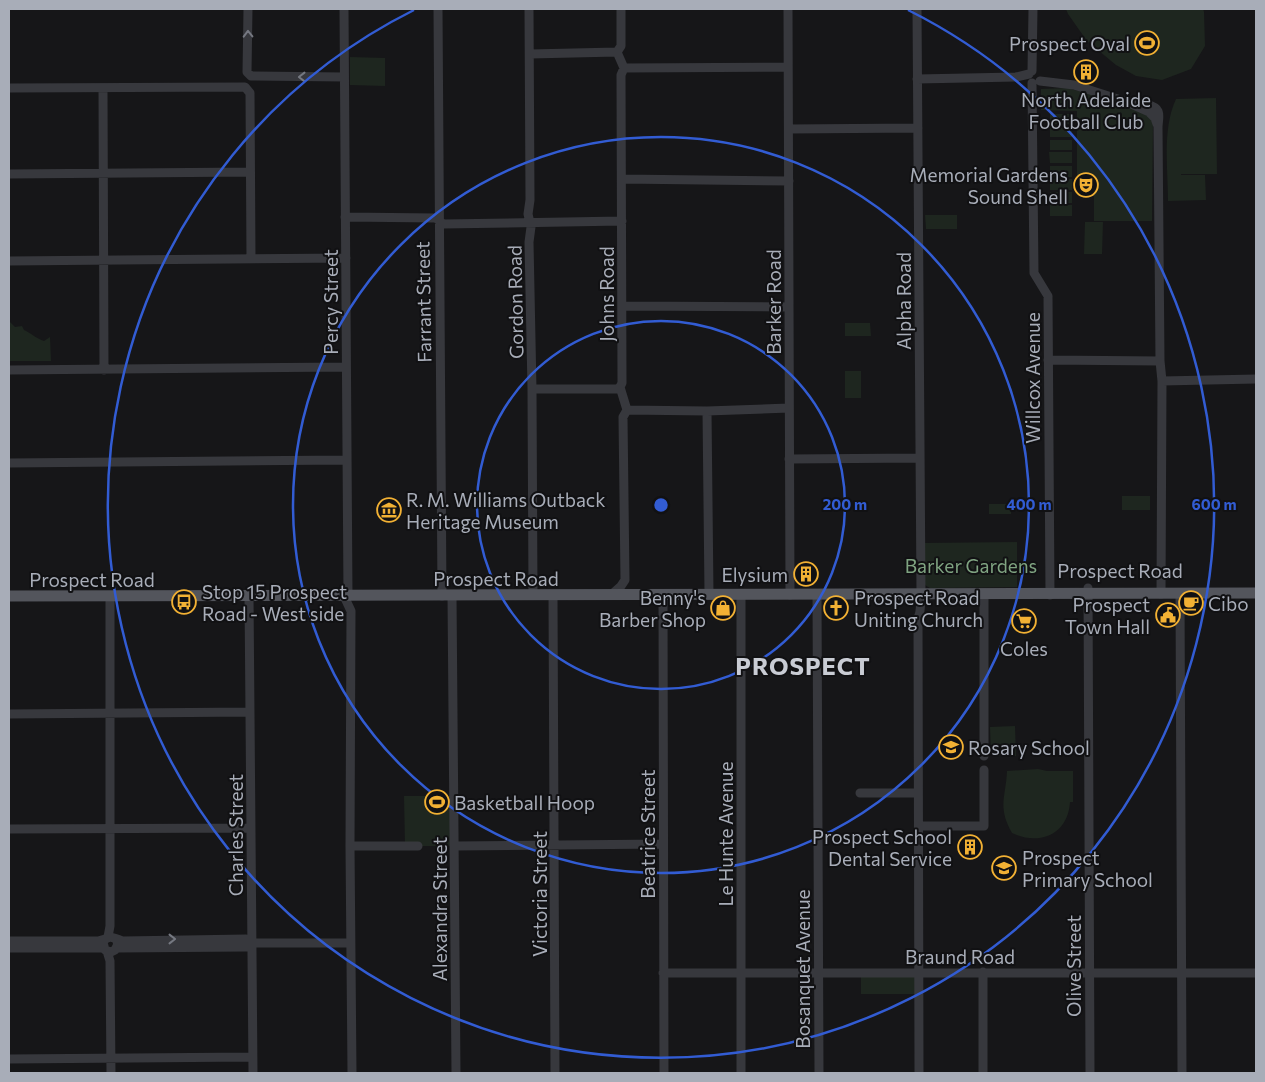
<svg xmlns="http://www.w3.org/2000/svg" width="1265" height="1082" viewBox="0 0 1265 1082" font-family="Commissioner,sans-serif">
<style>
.green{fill:#1e261f}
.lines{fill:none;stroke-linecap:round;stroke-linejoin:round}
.minor{stroke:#37383d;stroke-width:9}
.major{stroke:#53555c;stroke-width:11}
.oneway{stroke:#757881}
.ring{fill:none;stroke:#325cd3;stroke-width:2.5}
.labels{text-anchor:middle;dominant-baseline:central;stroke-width:4;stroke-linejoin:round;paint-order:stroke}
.poi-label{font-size:19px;fill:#a8adb8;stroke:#111113;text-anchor:start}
.street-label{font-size:19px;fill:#a8adb8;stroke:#111113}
.park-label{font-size:19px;fill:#7fa381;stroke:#111113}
.district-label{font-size:24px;font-weight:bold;letter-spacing:1px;fill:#c9ccd4;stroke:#111113}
.centre{fill:#325cd3;stroke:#111113;stroke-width:2.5}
.ring-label{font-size:15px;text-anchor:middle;font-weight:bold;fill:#325cd3;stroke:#111113;stroke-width:4;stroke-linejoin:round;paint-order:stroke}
</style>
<rect width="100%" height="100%" fill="#161618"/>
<path class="green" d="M 1066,9 L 1203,9 L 1204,12 L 1205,46 L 1191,69 L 1162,80 L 1136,76 L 1116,65 L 1087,41 L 1068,14 Z
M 350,57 L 385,58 L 385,86 L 350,85 Z
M 1068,88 L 1145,111 L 1153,122 L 1152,221 L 1094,221 L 1094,196 L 1077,195 L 1077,111 L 1041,110 L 1041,89 Z
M 1216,98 L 1217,174 L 1181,174 L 1181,163 L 1181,175 L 1205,175 L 1206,200 L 1168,201 C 1168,169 1162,129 1176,99 Z
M 1050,114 L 1072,114 L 1072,124 L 1050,124 Z
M 1050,127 L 1072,127 L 1072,137 L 1050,137 Z
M 1050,140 L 1072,140 L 1072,150 L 1050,150 Z
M 1049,152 L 1072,152 L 1072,163 L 1050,163 Z
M 1050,166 L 1072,166 L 1072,177 L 1050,177 Z
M 1050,179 L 1072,179 L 1072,190 L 1050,190 Z
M 1050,192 L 1072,192 L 1072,203 L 1050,203 Z
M 1050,205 L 1072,205 L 1072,216 L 1050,216 Z
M 925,215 L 957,215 L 957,229 L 926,229 Z
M 1085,222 L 1103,222 L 1102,254 L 1084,254 Z
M 9,321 L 15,327 L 22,326 L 24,330 C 31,333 37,339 44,341 L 50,337 L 51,361 L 9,361 Z
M 845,323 L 870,323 L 871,336 L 845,336 Z
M 845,371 L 861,371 L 861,398 L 845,398 Z
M 1122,496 L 1150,496 L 1150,510 L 1122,510 Z
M 989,504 L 1011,504 L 1011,514 L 989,514 Z
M 1017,542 L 1017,587 L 930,588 L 925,585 L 924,543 Z
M 1015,726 L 1016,756 L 991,756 L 990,727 Z
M 1038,769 L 1047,771 L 1073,771 L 1073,802 L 1070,802 C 1068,835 1039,846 1012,833 C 997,806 1006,797 1007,771 Z
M 404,796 L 454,796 L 455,846 L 405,846 Z
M 861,972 L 919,972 L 919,994 L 861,994 Z"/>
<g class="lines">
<path class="minor" d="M 248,9 L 247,72 L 251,76 L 344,77
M 344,9 L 348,596
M 438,9 L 442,596
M 529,9 L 530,200 L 528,214 L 531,227 L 529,242 L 532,389 L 533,595
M 788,9 L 790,595
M 917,9 L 921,594
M 530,54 L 617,52
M 624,68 L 788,67
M 1032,71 L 1033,9
M 917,79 L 1016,77 L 1029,74
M 1040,81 L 1074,85 L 1124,101 L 1149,112 L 1155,118 L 1157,124
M 1032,83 L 1034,273 L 1048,296 L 1050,595
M 9,88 L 245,87 L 250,93 L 251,259
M 103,88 L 104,370
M 1124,101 C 1132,102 1155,103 1158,111 C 1160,116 1158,122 1158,127 L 1160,361 L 1162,381 L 1161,594
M 789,129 L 918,128
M 9,174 L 250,172
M 622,179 L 789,181
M 345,217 L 436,218 L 443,224 L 622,221
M 9,261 L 346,258
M 623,306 L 789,307
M 1048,360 L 1160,361
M 9,370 L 346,367
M 1162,381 L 1256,379
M 532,389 L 617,389 L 620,387
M 627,410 L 707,411 L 789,408
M 707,411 L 709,594
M 789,459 L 920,458
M 9,463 L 347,460
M 1088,588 L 1090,1073
M 612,594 L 621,586 L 625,580 L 623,417 L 627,410 L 620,387 L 622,383 L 621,75 L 624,68 L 617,52 L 621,46 L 621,9
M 817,594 L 819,1073
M 1180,594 L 1182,1073
M 452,595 L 456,1073
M 553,595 L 555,1073
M 663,595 L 664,1073
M 249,596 L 253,1073
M 344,596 L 351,611 L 350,846 L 352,1073
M 9,714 L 250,712
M 984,756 L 984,594
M 860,793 L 918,793
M 919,826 L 984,826 L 984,770
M 9,829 L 251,828
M 350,846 L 418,846
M 455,846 L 663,844
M 108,937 L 110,926 L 110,596
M 116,939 L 118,944 L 115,950 L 111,952 L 105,950 L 103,942 C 108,933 116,939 123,941 L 246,939 L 251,943
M 9,941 L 98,941 L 105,939
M 9,948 L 104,948
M 117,948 L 246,947 L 251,943 L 350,943
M 107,951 L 110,961 L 111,1073
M 983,972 L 983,1073
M 663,973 L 1256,973
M 9,1059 L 252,1057
M 741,1073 L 741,594
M 919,1073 L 918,618 C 923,608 917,605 925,594"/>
<path class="major" d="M 9,596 L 1256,593"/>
</g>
<defs><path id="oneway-chevron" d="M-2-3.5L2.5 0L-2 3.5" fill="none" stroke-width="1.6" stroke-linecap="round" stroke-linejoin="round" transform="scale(1.25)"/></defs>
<g class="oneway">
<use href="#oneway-chevron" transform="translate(248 34) rotate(-91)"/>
<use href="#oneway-chevron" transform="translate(302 77) rotate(-180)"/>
<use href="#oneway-chevron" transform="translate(172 939)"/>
</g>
<g class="ring">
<circle cx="661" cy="505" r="184"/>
<circle cx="661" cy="505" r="368"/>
<path d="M908 10A553 553 0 1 1 414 10"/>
</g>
<defs>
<g id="stadium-ring" transform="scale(1.25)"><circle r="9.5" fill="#111113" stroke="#f2b134" stroke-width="1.5"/><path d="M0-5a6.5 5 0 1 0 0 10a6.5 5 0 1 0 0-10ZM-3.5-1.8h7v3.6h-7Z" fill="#f2b134"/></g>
<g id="building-ring" transform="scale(1.25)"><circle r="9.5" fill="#111113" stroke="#f2b134" stroke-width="1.5"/><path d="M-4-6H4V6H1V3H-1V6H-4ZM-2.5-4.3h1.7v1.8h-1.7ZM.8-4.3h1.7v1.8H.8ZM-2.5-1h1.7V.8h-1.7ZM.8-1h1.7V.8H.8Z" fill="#f2b134"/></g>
<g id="theatre-ring" transform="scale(1.25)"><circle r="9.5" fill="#111113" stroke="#f2b134" stroke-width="1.5"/><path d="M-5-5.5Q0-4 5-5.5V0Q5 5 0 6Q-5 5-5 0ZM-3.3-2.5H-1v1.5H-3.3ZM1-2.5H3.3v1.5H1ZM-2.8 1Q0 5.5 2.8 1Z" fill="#f2b134"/></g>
<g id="museum-ring" transform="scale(1.25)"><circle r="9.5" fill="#111113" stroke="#f2b134" stroke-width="1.5"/><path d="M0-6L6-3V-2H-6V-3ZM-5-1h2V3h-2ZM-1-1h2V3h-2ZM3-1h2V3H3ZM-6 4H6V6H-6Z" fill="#f2b134"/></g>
<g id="bus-ring" transform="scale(1.25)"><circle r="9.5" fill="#111113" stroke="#f2b134" stroke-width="1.5"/><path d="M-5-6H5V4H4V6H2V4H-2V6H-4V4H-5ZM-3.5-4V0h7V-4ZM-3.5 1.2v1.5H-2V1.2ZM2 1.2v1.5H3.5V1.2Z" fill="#f2b134"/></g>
<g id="cafe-ring" transform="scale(1.25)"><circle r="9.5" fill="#111113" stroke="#f2b134" stroke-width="1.5"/><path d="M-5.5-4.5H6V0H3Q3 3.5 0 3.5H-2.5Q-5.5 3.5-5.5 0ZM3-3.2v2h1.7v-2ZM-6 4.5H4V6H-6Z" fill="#f2b134"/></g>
<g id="shop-ring" transform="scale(1.25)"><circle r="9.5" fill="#111113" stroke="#f2b134" stroke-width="1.5"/><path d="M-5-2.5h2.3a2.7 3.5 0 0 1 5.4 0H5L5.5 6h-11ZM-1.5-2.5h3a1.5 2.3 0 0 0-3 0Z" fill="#f2b134"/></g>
<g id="church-ring" transform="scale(1.25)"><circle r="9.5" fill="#111113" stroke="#f2b134" stroke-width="1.5"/><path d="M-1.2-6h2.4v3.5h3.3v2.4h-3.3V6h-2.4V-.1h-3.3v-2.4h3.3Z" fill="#f2b134"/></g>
<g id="civic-ring" transform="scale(1.25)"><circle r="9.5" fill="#111113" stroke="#f2b134" stroke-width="1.5"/><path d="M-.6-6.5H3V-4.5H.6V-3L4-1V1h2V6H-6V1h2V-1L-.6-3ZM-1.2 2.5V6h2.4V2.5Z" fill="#f2b134"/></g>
<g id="supermarket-ring" transform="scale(1.25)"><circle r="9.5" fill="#111113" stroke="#f2b134" stroke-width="1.5"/><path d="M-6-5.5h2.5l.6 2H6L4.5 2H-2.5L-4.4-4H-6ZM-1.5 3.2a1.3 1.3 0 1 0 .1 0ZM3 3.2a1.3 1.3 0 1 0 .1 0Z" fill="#f2b134"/></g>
<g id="school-ring" transform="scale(1.25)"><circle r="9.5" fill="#111113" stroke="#f2b134" stroke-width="1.5"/><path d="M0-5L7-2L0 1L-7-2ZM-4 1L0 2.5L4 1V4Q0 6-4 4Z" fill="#f2b134"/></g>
</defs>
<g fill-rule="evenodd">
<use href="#stadium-ring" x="1147" y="43"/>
<use href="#building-ring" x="1086" y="72"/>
<use href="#theatre-ring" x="1086" y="185"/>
<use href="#museum-ring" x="389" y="510"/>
<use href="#building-ring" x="806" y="574"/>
<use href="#bus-ring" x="184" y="602"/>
<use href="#cafe-ring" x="1191" y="603"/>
<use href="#shop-ring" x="723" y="608"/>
<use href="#church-ring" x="836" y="608"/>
<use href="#civic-ring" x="1168" y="615"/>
<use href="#supermarket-ring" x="1024" y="621"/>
<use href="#school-ring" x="951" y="747"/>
<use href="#stadium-ring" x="437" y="802"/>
<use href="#building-ring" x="970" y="847"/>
<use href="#school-ring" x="1004" y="868"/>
</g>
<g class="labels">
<g class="poi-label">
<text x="1130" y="43" text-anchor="end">Prospect Oval</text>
<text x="1086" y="99" text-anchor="middle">North Adelaide<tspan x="1086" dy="22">Football Club</tspan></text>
<text x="1068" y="174" text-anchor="end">Memorial Gardens<tspan x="1068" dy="22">Sound Shell</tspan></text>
<text x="406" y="499">R. M. Williams Outback<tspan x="406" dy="22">Heritage Museum</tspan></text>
<text x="788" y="574" text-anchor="end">Elysium</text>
<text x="202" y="591">Stop 15 Prospect<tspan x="202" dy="22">Road - West side</tspan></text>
<text x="706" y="597" text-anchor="end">Benny's<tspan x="706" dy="22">Barber Shop</tspan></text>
<text x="854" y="597">Prospect Road<tspan x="854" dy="22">Uniting Church</tspan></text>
<text x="1208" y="603">Cibo</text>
<text x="1150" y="604" text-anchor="end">Prospect<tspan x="1150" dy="22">Town Hall</tspan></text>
<text x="1024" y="648" text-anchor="middle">Coles</text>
<text x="968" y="747">Rosary School</text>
<text x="454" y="802">Basketball Hoop</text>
<text x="952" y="836" text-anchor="end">Prospect School<tspan x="952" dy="22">Dental Service</tspan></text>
<text x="1022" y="857">Prospect<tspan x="1022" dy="22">Primary School</tspan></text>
</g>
<g class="street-label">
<text transform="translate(606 294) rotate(-90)">Johns Road</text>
<text transform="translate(903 301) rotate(-90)">Alpha Road</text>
<text transform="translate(330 302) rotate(-90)">Percy Street</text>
<text transform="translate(423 302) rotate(-91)">Farrant Street</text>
<text transform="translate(515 302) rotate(-91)">Gordon Road</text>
<text transform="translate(773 302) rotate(-90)">Barker Road</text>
<text transform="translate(1032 378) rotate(-90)">Willcox Avenue</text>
<text x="1120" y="570">Prospect Road</text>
<text x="496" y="578">Prospect Road</text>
<text x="92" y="579">Prospect Road</text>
<text transform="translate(647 834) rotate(-90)">Beatrice Street</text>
<text transform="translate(725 834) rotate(-90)">Le Hunte Avenue</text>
<text transform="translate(235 835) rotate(-90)">Charles Street</text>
<text transform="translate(539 894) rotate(-90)">Victoria Street</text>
<text transform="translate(439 909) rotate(-90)">Alexandra Street</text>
<text x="960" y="956">Braund Road</text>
<text transform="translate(1073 966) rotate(-90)">Olive Street</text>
<text transform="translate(802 969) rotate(-90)">Bosanquet Avenue</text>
</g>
<g class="park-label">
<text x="971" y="565">Barker Gardens</text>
</g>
<g class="district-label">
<text x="803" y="665">PROSPECT</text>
</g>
</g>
<circle cx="661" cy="505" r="8" class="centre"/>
<g class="ring-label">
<text x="845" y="510">200 m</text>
<text x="1029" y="510">400 m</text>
<text x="1214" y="510">600 m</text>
</g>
<rect width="1265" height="1082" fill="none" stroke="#a8adb8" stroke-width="20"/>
</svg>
